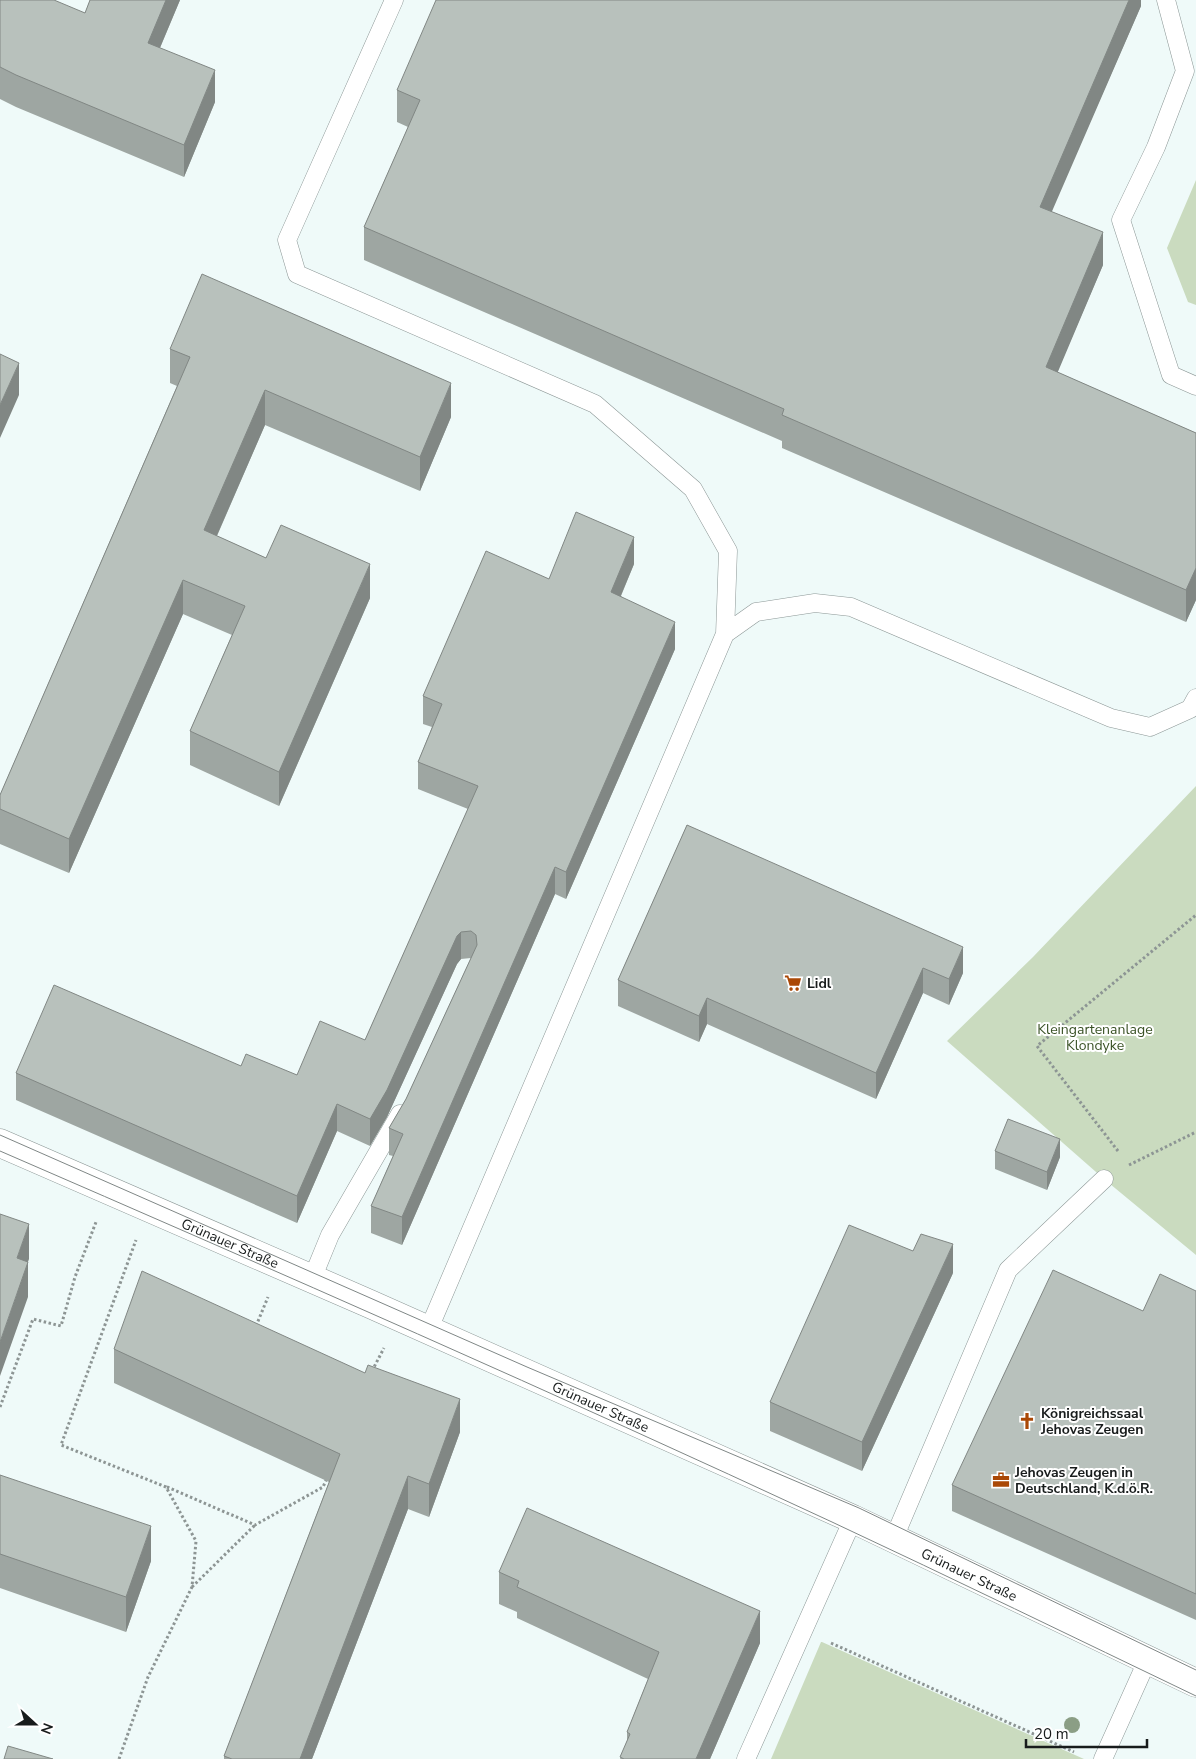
<svg xmlns="http://www.w3.org/2000/svg" width="1196" height="1759" viewBox="0 0 1196 1759" font-family="'Nunito Sans',sans-serif">
<style>
.green{fill:#cadbbf}
.lines{fill:none;stroke-linecap:round;stroke-linejoin:round}
.lane-casing{stroke:#8c9796;stroke-width:19}
.secondary-casing{stroke:#8c9796;stroke-width:29}
.path{stroke:#8d9594;stroke-width:3;stroke-dasharray:2.5 2.5;stroke-linecap:butt}
.lane{stroke:#fff;stroke-width:18}
.secondary{stroke:#fff;stroke-width:28}
.tram{stroke:#7f8786;stroke-width:1}
.tree{fill:#8b9e85}
.wall{fill:#9ea6a2}
.shaded-wall{fill:#818784}
.building{fill:#b8c1bc;stroke:#818784}
.labels{text-anchor:middle;dominant-baseline:central;stroke-width:4;stroke-linejoin:round;paint-order:stroke}
.poi-label{font-size:14px;font-weight:bold;fill:#181c1c;stroke:#fff;text-anchor:start}
.park-label{font-size:14px;fill:#3a5226;stroke:#fff}
.street-label{font-size:14px;fill:#181c1c;stroke:#fff}
</style>
<rect width="100%" height="100%" fill="#effaf9"/>
<path class="green" d="M 1196,180 L 1196,305 L 1188,302 L 1167,248 Z
M 1196,786 L 1196,1255 L 1104,1179 L 947,1041 L 1033,957 Z
M 821,1642 L 822,1642 L 1084,1759 L 771,1759 Z"/>
<g class="lines">
<g class="lane-casing">
<path id="lane" d="M 394,0 L 287,240 L 297,274 L 595,404 L 693,489 L 728,551 L 725,634 L 428,1331
M 1166,0 L 1185,71 L 1156,147 L 1121,220 L 1171,375 L 1196,386
M 725,634 L 756,612 L 815,603 L 851,607 L 1111,718 L 1150,727 L 1190,709 L 1196,698
M 312,1279 L 330,1235 L 400,1114
M 894,1538 L 1008,1270 L 1104,1179
M 746,1759 L 853,1519
M 1103,1759 L 1147,1661"/>
</g>
<g class="secondary-casing">
<g id="secondary">
<path id="s1" d="M 0,1143 L 370,1304 L 853,1519 L 1196,1683"/>
</g>
</g>
<path class="path" d="M 1118,1151 L 1037,1046 L 1196,915
M 1129,1165 L 1196,1132
M 256,1326 L 268,1297
M 372,1371 L 384,1348
M 0,1407 L 33,1319 L 61,1326 L 75,1277 L 96,1222
M 167,1487 L 255,1525 L 323,1487 L 327,1478
M 192,1587 L 255,1525
M 831,1643 L 1074,1752
M 119,1759 L 148,1677 L 192,1587 L 196,1541 L 166,1487 L 61,1445 L 136,1240"/>
<use href="#lane" class="lane"/>
<use href="#secondary" class="secondary"/>
<path class="tram" d="M 0,1135 L 527,1367 L 859,1508 L 1196,1670
M 0,1151 C 279,1272 557,1394 832,1522 C 954,1579 1075,1638 1196,1696"/>
</g>
<circle class="tree" cx="1072" cy="1725" r="8"/>
<path class="wall" d="M 0,0 L 85,13 L 90,0 L 180,0 L 160,48 L 215,102 L 184,177 L 16,107 L 0,99 Z
M 1141,0 L 1141,6 L 1051,211 L 1103,265 L 1057,372 L 1196,433 L 1196,600 L 1186,622 L 782,448 L 782,441 L 364,260 L 364,227 L 408,127 L 397,122 L 397,90 Z
M 170,349 L 451,417 L 420,491 L 265,425 L 217,536 L 266,558 L 370,598 L 279,806 L 190,765 L 190,731 L 232,635 L 183,614 L 69,873 L 0,844 L 0,795 L 177,386 L 170,383 Z
M 634,564 L 621,596 L 675,649 L 566,899 L 555,894 L 402,1245 L 371,1233 L 371,1206 L 393,1156 L 389,1155 L 389,1128 L 406,1099 L 471,958 L 461,959 L 457,964 L 387,1117 L 370,1146 L 337,1131 L 297,1223 L 16,1100 L 16,1073 L 241,1066 L 297,1075 L 365,1040 L 468,809 L 418,789 L 418,762 L 432,727 L 423,724 L 423,696 L 549,579 Z
M 687,825 L 963,973 L 949,1005 L 923,993 L 876,1099 L 707,1024 L 699,1042 L 618,1006 L 618,980 Z
M 995,1151 L 1060,1157 L 1047,1190 L 995,1169 Z
M 953,1273 L 862,1471 L 770,1431 L 770,1402 Z
M 1196,1291 L 1196,1620 L 952,1511 L 952,1485 L 1143,1311 Z
M 114,1349 L 460,1432 L 429,1517 L 408,1509 L 312,1759 L 224,1759 L 224,1756 L 329,1482 L 114,1383 Z
M 0,1475 L 151,1561 L 126,1632 L 0,1588 Z
M 499,1572 L 760,1643 L 710,1759 L 620,1759 L 627,1741 L 627,1732 L 648,1679 L 517,1618 L 517,1612 L 499,1604 Z"/>
<path class="shaded-wall" d="M 166,0 L 180,0 L 148,76 L 148,43 Z
M 1129,0 L 1141,0 L 1141,6 L 1040,239 L 1040,207 Z
M 215,70 L 215,102 L 184,177 L 184,145 Z
M 1103,232 L 1103,265 L 1046,400 L 1046,367 Z
M 19,363 L 19,395 L 0,438 L 0,405 Z
M 451,383 L 451,417 L 420,491 L 420,457 Z
M 265,390 L 265,425 L 204,565 L 204,530 Z
M 634,537 L 634,564 L 611,619 L 611,592 Z
M 370,564 L 370,598 L 279,806 L 279,772 Z
M 1196,568 L 1196,600 L 1186,622 L 1186,590 Z
M 183,580 L 183,614 L 69,873 L 69,839 Z
M 675,622 L 675,649 L 566,899 L 566,872 Z
M 555,867 L 555,894 L 402,1245 L 402,1217 Z
M 461,932 L 461,959 L 457,964 L 387,1117 L 370,1146 L 370,1119 L 457,936 Z
M 963,947 L 963,973 L 949,1005 L 949,979 Z
M 923,968 L 923,993 L 876,1099 L 876,1073 Z
M 707,998 L 707,1024 L 699,1042 L 699,1016 Z
M 337,1104 L 337,1131 L 297,1223 L 297,1196 Z
M 1060,1139 L 1060,1157 L 1047,1190 L 1047,1172 Z
M 29,1224 L 29,1259 L 17,1293 L 17,1258 Z
M 953,1244 L 953,1273 L 862,1471 L 862,1442 Z
M 28,1262 L 28,1297 L 0,1376 L 0,1342 Z
M 460,1399 L 460,1432 L 429,1517 L 429,1484 Z
M 408,1476 L 408,1509 L 312,1759 L 300,1759 Z
M 151,1526 L 151,1561 L 126,1632 L 126,1597 Z
M 760,1611 L 760,1643 L 710,1759 L 696,1759 Z"/>
<path class="building" d="M 0,0 L 54,0 L 85,13 L 90,0 L 166,0 L 148,43 L 215,70 L 184,145 L 16,75 L 0,67 Z
M 436,0 L 1129,0 L 1040,207 L 1103,232 L 1046,367 L 1196,433 L 1196,568 L 1186,590 L 782,415 L 784,409 L 364,227 L 420,100 L 397,90 Z
M 202,274 L 451,383 L 420,457 L 265,390 L 204,530 L 266,558 L 281,525 L 370,564 L 279,772 L 190,731 L 245,606 L 183,580 L 69,839 L 0,809 L 0,795 L 190,357 L 170,349 Z
M 0,354 L 19,363 L 0,405 Z
M 576,512 L 634,537 L 611,592 L 675,622 L 566,872 L 555,867 L 402,1217 L 371,1206 L 403,1134 L 389,1128 L 406,1099 L 477,945 L 476,935 L 471,931 L 461,932 L 457,936 L 387,1090 L 370,1119 L 337,1104 L 297,1196 L 16,1073 L 54,985 L 241,1066 L 246,1054 L 297,1075 L 320,1021 L 365,1040 L 478,786 L 418,762 L 442,704 L 423,696 L 486,551 L 549,579 Z
M 687,825 L 963,947 L 949,979 L 923,968 L 876,1073 L 707,998 L 699,1016 L 618,980 Z
M 1008,1119 L 1060,1139 L 1047,1172 L 995,1151 Z
M 0,1214 L 29,1224 L 17,1258 L 28,1262 L 0,1342 Z
M 849,1225 L 913,1251 L 921,1234 L 953,1244 L 862,1442 L 770,1402 Z
M 1053,1270 L 1143,1311 L 1160,1274 L 1196,1291 L 1196,1594 L 952,1485 Z
M 142,1271 L 365,1373 L 368,1365 L 460,1399 L 429,1484 L 408,1476 L 300,1759 L 232,1759 L 224,1756 L 340,1454 L 114,1349 Z
M 0,1475 L 151,1526 L 126,1597 L 0,1554 Z
M 527,1508 L 760,1611 L 696,1759 L 624,1759 L 620,1757 L 630,1734 L 627,1732 L 659,1652 L 517,1587 L 519,1581 L 499,1572 Z
M 8,1746 L 53,1759 L 4,1759 Z"/>
<defs>
<g id="supermarket-bare" transform="scale(1.35)"><path d="M-6-5.5h2.5l.6 2H6L4.5 2H-2.5L-4.4-4H-6ZM-1.5 3.2a1.3 1.3 0 1 0 .1 0ZM3 3.2a1.3 1.3 0 1 0 .1 0Z" fill="#aa4806" stroke="#fff" stroke-width="2.5" paint-order="stroke"/></g>
<g id="church-bare" transform="scale(1.35)"><path d="M-1.2-6h2.4v3.5h3.3v2.4h-3.3V6h-2.4V-.1h-3.3v-2.4h3.3Z" fill="#aa4806" stroke="#fff" stroke-width="2.5" paint-order="stroke"/></g>
<g id="office-bare" transform="scale(1.35)"><path d="M-6-3h4V-5.5h4V-3h4V5H-6ZM-1-4.5V-3h2v-1.5ZM-6 0V1H6V0Z" fill="#aa4806" stroke="#fff" stroke-width="2.5" paint-order="stroke"/></g>
</defs>
<g fill-rule="evenodd">
<use href="#supermarket-bare" x="793" y="983"/>
<use href="#church-bare" x="1027" y="1421"/>
<use href="#office-bare" x="1001" y="1480"/>
</g>
<g class="labels">
<g class="poi-label">
<text x="807" y="983">Lidl</text>
<text x="1041" y="1413">Königreichssaal<tspan x="1041" dy="16">Jehovas Zeugen</tspan></text>
<text x="1015" y="1472">Jehovas Zeugen in<tspan x="1015" dy="16">Deutschland, K.d.ö.R.</tspan></text>
</g>
<g class="park-label">
<text x="1095" y="1029">Kleingartenanlage<tspan x="1095" dy="16">Klondyke</tspan></text>
</g>
<g class="street-label">
<text stroke="none"><textPath href="#s1" startOffset="251">Grünauer Straße</textPath></text>
<text stroke="none"><textPath href="#s1" startOffset="656">Grünauer Straße</textPath></text>
<text stroke="none"><textPath href="#s1" startOffset="1061">Grünauer Straße</textPath></text>
</g>
</g>
<g transform="translate(35 1724) rotate(111)" stroke="#ffffff" stroke-width="4" paint-order="stroke">
<path d="M0-4L9 19L0 12L-9 19Z" fill="#181c1c"/>
<text y="-8" font-size="14" font-weight="bold" text-anchor="middle" fill="#181c1c">N</text>
</g>
<path d="M1026 1739v8h121v-8" fill="none" stroke="#181c1c" stroke-width="2.5"/>
<text x="1034" y="1739" font-size="15" fill="#181c1c" stroke="#ffffff" stroke-width="4" paint-order="stroke">20 m</text>
</svg>
